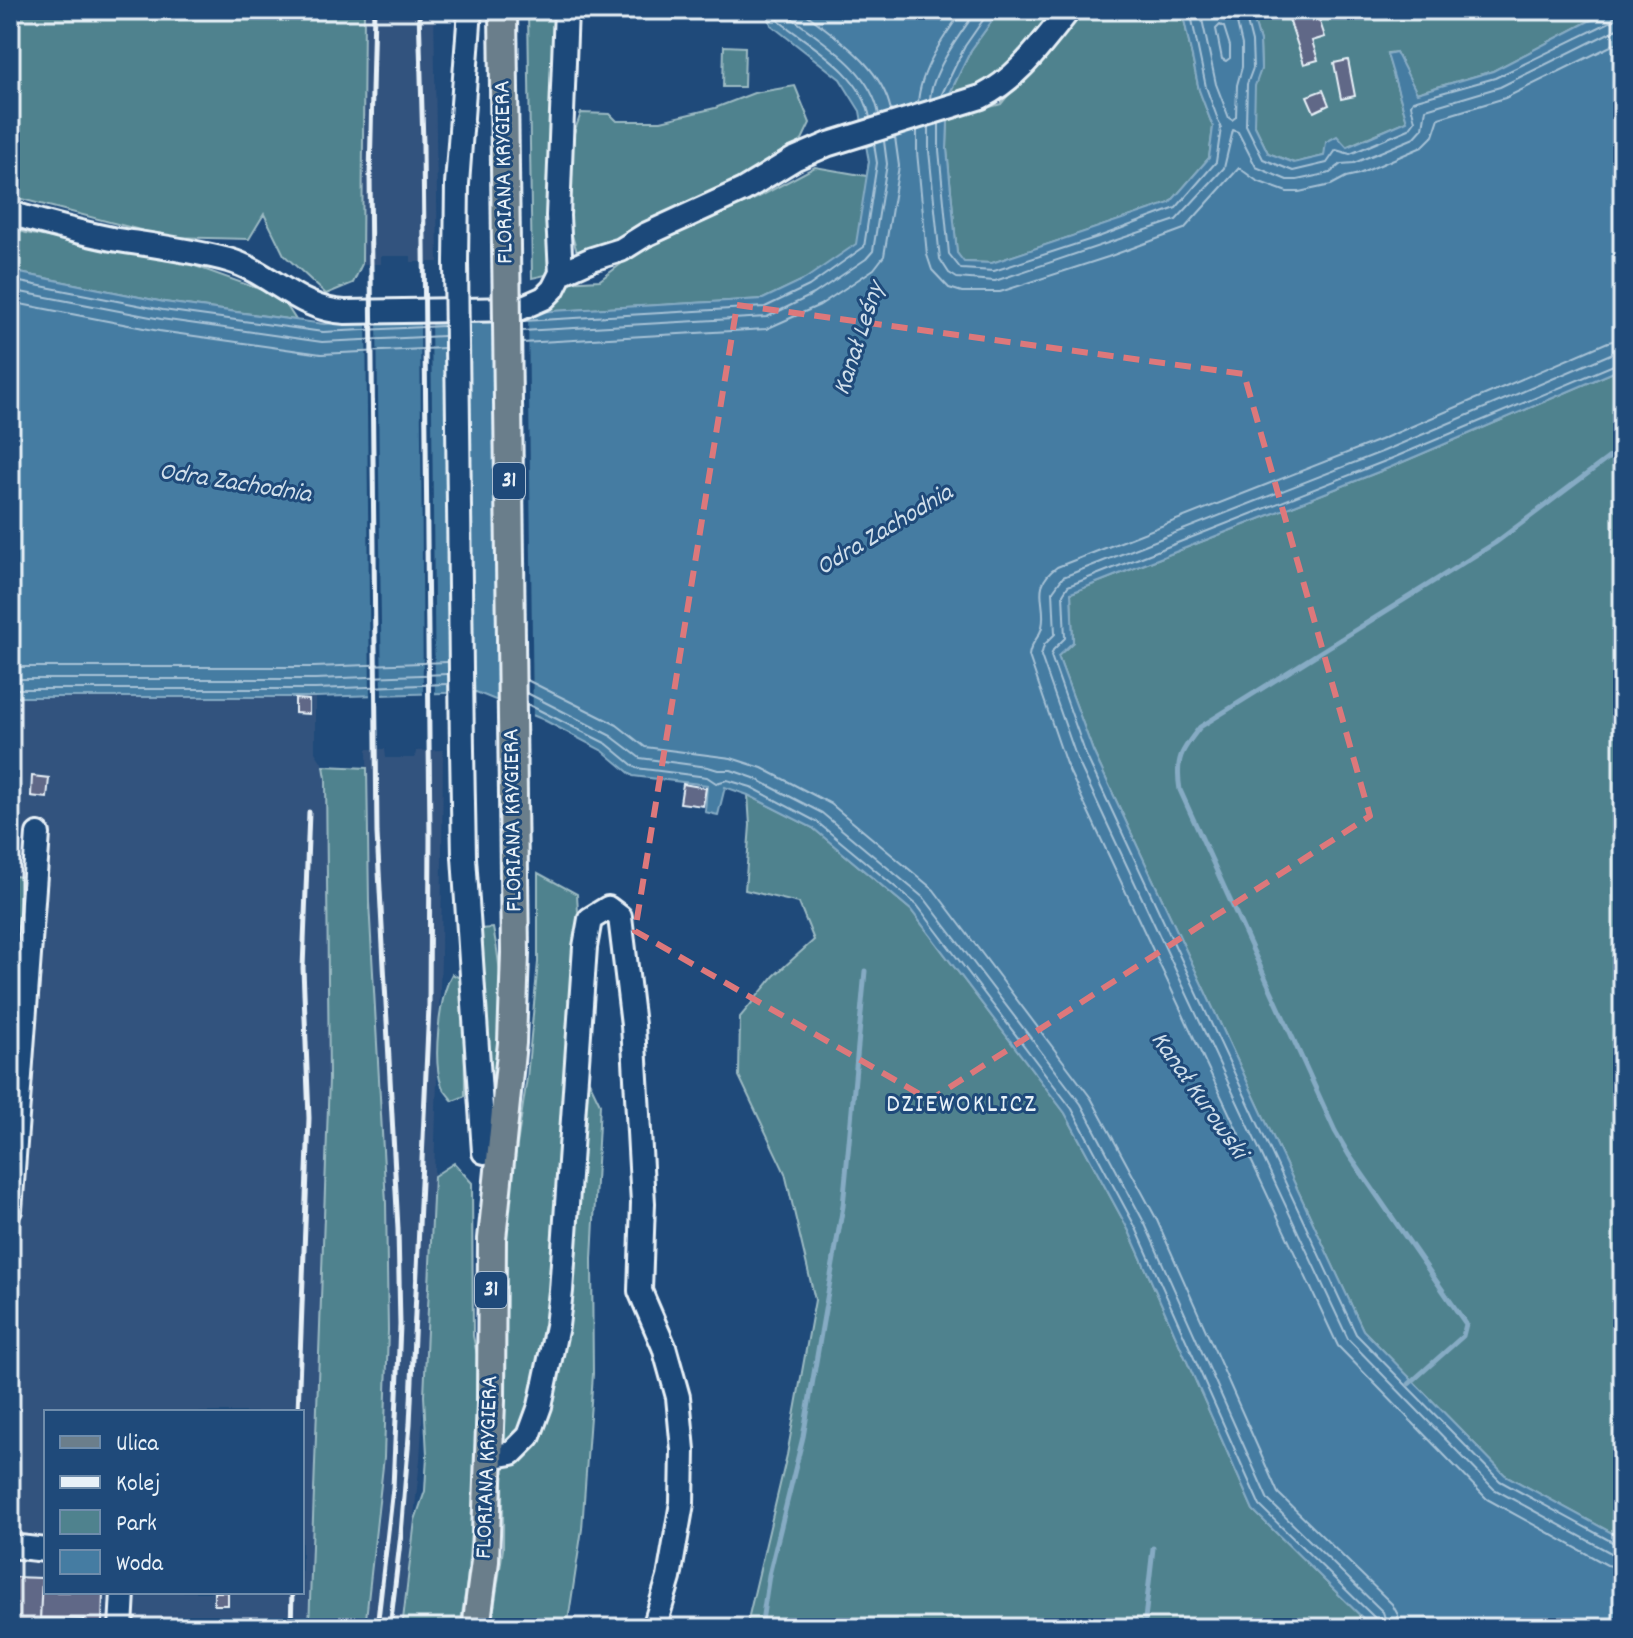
<svg xmlns="http://www.w3.org/2000/svg" width="1633" height="1638" viewBox="0 0 1633 1638" font-family="Dekko,sans-serif">
<style>
.built{fill:#33537e;fill-rule:evenodd}
.green{fill:#4f828e;stroke:#9cbac3;stroke-width:2}
.water{fill:#457ca2;stroke:#86abc4;stroke-width:2}
.pier{fill:#1f4a7a}
.lines{fill:none;stroke-linecap:round;stroke-linejoin:round}
.shore{stroke:#a7c2d6;stroke-width:2}
.stream{stroke:#86abc4;stroke-width:5}
.building{fill:#616887;stroke:#e8f1f8;stroke-width:2}
.minor-casing{stroke:#e8f1f8;stroke-width:28}
.major-casing{stroke:#e8f1f8;stroke-width:32}
.minor{stroke:#1f4a7a;stroke-width:22}
.major{stroke:#6b7e8b;stroke-width:26}
.rail{stroke:#e8f1f8;stroke-width:5}
.minor-bridge-casing{stroke:#e8f1f8;stroke-width:28;stroke-linecap:butt}
.major-bridge-casing{stroke:#e8f1f8;stroke-width:32;stroke-linecap:butt}
.minor-bridge{stroke:#1f4a7a;stroke-width:22}
.major-bridge{stroke:#6b7e8b;stroke-width:26}
.marked{fill:none;stroke:#dd787b;stroke-width:6;stroke-dasharray:16 10;stroke-linejoin:round}
.labels{text-anchor:middle;dominant-baseline:central;stroke-width:6;stroke-linejoin:round;paint-order:stroke}
.shield{fill:#1f4a7a;stroke:#acbfd2;stroke-width:2}
.shield-label{font-size:22px;font-weight:bold;fill:#e8f1f8}
.street-label{font-size:24px;fill:#e8f1f8;stroke:#1f4a7a}
.water-label{font-size:26px;font-style:italic;fill:#d0dfeb;stroke:#1f4a7a}
.neighbourhood-label{font-size:26px;letter-spacing:2px;fill:#e8f1f8;stroke:#1f4a7a}
</style>
<rect width="100%" height="100%" fill="#1f4a7a"/>
<filter id="ink" filterUnits="userSpaceOnUse"><feTurbulence type="fractalNoise" baseFrequency=".0125" numOctaves="2"/><feDisplacementMap in="SourceGraphic" scale="16" xChannelSelector="R" yChannelSelector="G"/><feConvolveMatrix kernelMatrix="1 2 1 2 8 2 1 2 1" color-interpolation-filters="sRGB"/></filter>
<g filter="url(#ink)">
<path class="built" d="M 364,10 L 434,10 L 438,262 L 411,262 L 411,256 L 381,256 L 381,264 L 362,264 Z
M 10,697 L 315,697 L 315,752 L 324,766 L 326,778 L 329,1079 L 309,1628 L 10,1628 L 10,1049 L 23,878 L 14,876 L 15,855 L 10,844 ZM 46,1412 L 302,1412 L 302,1592 L 46,1592 Z
M 367,749 L 385,749 L 386,758 L 415,758 L 416,751 L 443,750 L 441,957 L 431,1264 L 420,1460 L 402,1628 L 365,1628 L 379,1518 L 388,1330 L 386,1203 L 369,902 Z"/>
<path class="green" d="M 10,10 L 364,10 L 362,264 L 353,283 L 326,294 L 284,255 L 264,214 L 249,239 L 167,237 L 10,196 Z
M 528,10 L 554,10 L 550,274 L 532,278 Z
M 1000,10 L 1057,10 L 997,80 L 949,95 L 971,50 Z
M 1077,10 L 1182,10 L 1199,90 L 1213,127 L 1209,158 L 1170,203 L 992,263 L 963,262 L 957,253 L 947,149 L 948,118 L 1001,104 Z
M 1251,10 L 1618,10 L 1589,21 L 1493,71 L 1416,93 L 1396,52 L 1387,53 L 1407,121 L 1324,156 L 1294,163 L 1268,153 L 1254,124 L 1254,85 L 1261,69 L 1260,42 Z
M 724,46 L 745,47 L 744,87 L 723,87 Z
M 795,86 L 810,123 L 798,148 L 736,189 L 579,259 L 569,225 L 572,139 L 581,113 L 610,114 L 617,121 L 661,121 L 715,108 L 754,93 Z
M 868,151 L 881,151 L 875,246 L 763,299 L 539,312 L 563,282 L 600,280 L 647,244 L 757,198 L 815,167 L 867,176 L 869,162 Z
M 10,227 L 26,233 L 184,262 L 281,297 L 296,320 L 164,302 L 10,271 Z
M 1623,368 L 1623,1539 L 1505,1475 L 1363,1330 L 1093,751 L 1058,656 L 1073,642 L 1071,593 L 1391,467 Z
M 324,766 L 367,768 L 369,902 L 386,1203 L 388,1330 L 384,1457 L 365,1628 L 309,1628 L 329,1079 L 326,778 Z
M 748,795 L 813,828 L 911,910 L 1065,1113 L 1129,1231 L 1253,1510 L 1373,1628 L 746,1628 L 787,1455 L 815,1300 L 785,1173 L 739,1076 L 740,1017 L 774,976 L 814,940 L 799,903 L 745,890 L 750,825 Z
M 10,844 L 15,855 L 14,876 L 23,877 L 10,1049 Z
M 538,873 L 577,894 L 587,1077 L 600,1104 L 592,1259 L 593,1374 L 582,1529 L 567,1628 L 491,1628 L 503,1549 L 504,1232 L 527,1078 L 538,962 Z
M 493,928 C 503,974 508,1051 491,1095 L 481,986 L 479,929 Z
M 452,974 L 464,980 L 465,1096 L 453,1101 C 450,1097 444,1091 442,1086 C 432,1062 439,997 452,974 Z
M 454,1163 L 472,1183 L 473,1336 L 479,1364 L 479,1437 L 467,1581 L 460,1628 L 402,1628 L 415,1520 L 425,1491 L 427,1455 L 424,1396 L 434,1176 Z"/>
<path class="water" d="M 767,10 L 1000,10 L 971,50 L 949,95 L 947,149 L 957,253 L 964,262 L 992,263 L 1170,203 L 1209,158 L 1213,127 L 1199,90 L 1182,10 L 1251,10 L 1260,42 L 1261,69 L 1255,86 L 1254,124 L 1268,153 L 1294,163 L 1324,156 L 1326,142 L 1337,136 L 1347,147 L 1407,121 L 1387,54 L 1396,52 L 1417,93 L 1493,71 L 1589,21 L 1623,10 L 1623,368 L 1391,467 L 1071,593 L 1073,642 L 1058,656 L 1093,751 L 1363,1330 L 1505,1475 L 1623,1539 L 1623,1628 L 1373,1628 L 1253,1510 L 1129,1231 L 1065,1113 L 911,910 L 813,828 L 748,795 L 725,787 L 718,815 L 705,812 L 707,785 L 633,776 L 603,751 L 542,719 L 476,692 L 315,697 L 10,697 L 10,271 L 164,302 L 324,324 L 763,299 L 805,279 L 856,244 L 869,162 L 860,111 L 840,79 L 771,25 Z"/>
<path class="pier" d="M 528,309 L 533,720 L 499,706 L 495,311 Z
M 431,314 L 435,697 L 423,697 L 420,315 Z
M 377,317 L 382,698 L 370,699 L 366,318 Z"/>
<g class="lines">
<path class="shore" d="M 776,10 L 779,21 C 812,47 862,73 870,118
M 786,10 L 788,15 C 822,42 871,69 879,115
M 801,10 C 835,37 882,65 891,111
M 1200,10 L 1216,84 L 1229,118 L 1232,120 L 1236,117 L 1237,85 L 1242,67 L 1242,45 L 1234,10
M 1244,10 L 1252,42 L 1253,68 L 1247,84 L 1246,125 L 1263,159 L 1293,171 L 1327,163 L 1336,150 L 1350,154 L 1409,129 L 1415,121 L 1411,105 L 1413,101 L 1495,78 L 1612,21 L 1617,10
M 1220,25 L 1224,27 L 1230,46 L 1230,58 L 1226,61 L 1222,59 L 1216,29 Z
M 941,96 L 965,46 L 990,10
M 930,99 C 932,71 961,33 977,10
M 918,103 C 920,70 944,36 963,10
M 939,123 L 939,150 L 949,254 L 961,269 L 994,271 L 1101,236 L 1176,208 L 1216,162 L 1221,128 L 1206,87 L 1190,10
M 929,127 L 929,151 L 940,259 L 949,273 L 957,278 L 995,281 L 1176,220 L 1224,168 L 1233,130 L 1238,132 L 1256,167 L 1287,180 L 1297,180 L 1330,173 L 1341,164 L 1354,163 L 1414,138 L 1423,128 L 1426,109 L 1500,87 L 1617,29 L 1623,24
M 917,130 L 917,152 L 927,255 L 932,270 L 949,288 L 962,292 L 1000,292 L 1108,257 L 1184,229 L 1239,168 L 1257,181 L 1287,192 L 1299,192 L 1331,185 L 1346,177 L 1359,174 L 1422,147 L 1433,136 L 1439,118 L 1505,98 L 1623,40
M 10,280 L 163,310 L 323,332 L 444,326
M 10,290 L 161,319 L 322,342 L 444,336
M 10,302 L 159,331 L 321,354 L 444,348
M 523,321 L 765,307 L 809,286 L 864,247 L 877,163 L 874,144
M 522,331 L 767,317 L 814,294 L 866,259 L 873,251 L 887,164 L 884,141
M 1623,339 L 1608,342 L 1380,440 L 1057,567 C 1029,587 1048,603 1042,627 C 1040,638 1030,642 1029,656 L 1066,764 L 1338,1346 L 1487,1499 L 1607,1565 L 1623,1568
M 522,343 L 766,329 L 820,305 L 874,269 L 884,256 L 899,166 L 895,137
M 1623,351 L 1613,353 L 1384,451 L 1063,577 L 1053,591 L 1055,634 L 1044,645 L 1041,656 L 1077,759 L 1348,1339 L 1494,1489 L 1611,1553 L 1623,1556
M 1623,361 L 1388,460 L 1068,586 L 1063,594 L 1065,638 L 1053,650 L 1051,656 L 1086,755 L 1356,1334 L 1500,1481 L 1616,1544 L 1623,1546
M 10,667 L 314,667 L 448,662
M 10,679 L 315,679 L 448,674
M 527,680 L 617,725 L 645,747 L 731,758 L 762,768 L 831,804 L 934,890 L 1091,1098 L 1156,1218 L 1278,1493 L 1392,1604 L 1398,1615 L 1400,1628
M 10,689 L 315,689 L 448,684
M 527,693 L 611,736 L 640,758 L 708,767 L 718,770 L 731,770 L 754,778 L 822,813 L 925,899 L 1081,1104 L 1145,1224 L 1268,1500 L 1383,1612 L 1388,1628
M 527,704 L 607,744 L 636,768 L 707,777 L 716,783 L 727,780 L 751,787 L 817,822 L 917,905 L 1072,1109 L 1136,1228 L 1260,1506 L 1376,1619 L 1378,1628"/>
<path class="stream" d="M 1409,1384 L 1463,1336 L 1466,1324 L 1349,1155 L 1335,1131 L 1180,790 C 1175,759 1181,751 1200,727 L 1495,543 L 1623,447
M 761,1628 L 769,1575 L 803,1437 L 843,1206 L 865,971
M 1144,1628 L 1153,1548"/>
</g>
<path class="building" d="M 1316,10 L 1325,37 L 1312,41 L 1318,60 L 1304,64 L 1289,19 Z
M 1348,60 L 1355,96 L 1341,99 L 1334,63 Z
M 1323,90 L 1329,105 L 1314,112 L 1307,96 Z
M 295,699 L 309,700 L 309,714 L 295,713 Z
M 32,776 L 49,778 L 47,798 L 31,796 Z
M 683,784 L 706,788 L 703,806 L 680,803 Z
M 12,1577 L 42,1578 L 40,1622 L 11,1621 Z
M 42,1578 L 46,1578 L 46,1592 L 103,1592 L 102,1624 L 83,1623 L 84,1619 L 40,1618 Z
M 214,1592 L 228,1592 L 228,1605 L 214,1605 Z"/>
<g class="lines">
<g class="minor-casing">
<path id="minor" d="M 10,213 C 44,223 77,232 112,239 C 150,245 190,250 228,260 C 271,272 298,310 345,312 L 519,309 L 544,298 L 553,289 L 561,273 L 558,216 L 566,10
M 456,262 L 457,184 L 470,10
M 561,273 L 592,259 L 621,250 L 645,235 L 743,190 L 794,159 L 829,144 L 981,97 C 1019,78 1043,42 1069,10
M 462,750 L 464,857 L 484,1152
M 10,1210 L 38,834
M 489,1457 L 512,1453 L 529,1436 L 540,1406 L 557,1326 L 561,1291 L 585,947 L 590,919 L 608,908 L 620,917 L 633,1025 L 643,1203 L 640,1291 L 664,1347 L 678,1397 L 683,1450 L 682,1503 L 669,1578 L 654,1628
M 10,1546 L 46,1550
M 121,1628 L 123,1592"/>
</g>
<g class="major-casing">
<path id="major" d="M 476,1628 L 485,1561 L 487,1508 L 491,1401 L 492,1239 L 512,1043 L 515,953"/>
</g>
<use href="#minor" class="minor"/>
<use href="#major" class="major"/>
<path class="rail" d="M 374,10 L 370,175 L 377,833 L 398,1229 L 400,1325 L 393,1488 L 377,1628
M 298,1412 L 309,1118 L 303,968 L 309,812
M 291,1628 L 292,1592
M 390,1628 L 401,1534 L 410,1424 L 429,1006 L 430,836 L 423,144 L 419,10"/>
<g class="minor-bridge-casing">
<path id="minor-bridge" d="M 456,262 L 462,750"/>
</g>
<g class="major-bridge-casing">
<path id="major-bridge" d="M 503,10 L 515,953"/>
</g>
<use href="#minor-bridge" class="minor-bridge"/>
<use href="#major-bridge" class="major-bridge"/>
</g>
</g>
<path class="marked" d="M 737,305 L 1244,374 L 1370,816 L 930,1100 L 635,931 Z"/>
<g class="labels">
<g class="shield">
<rect x="493" y="463" width="32" height="36" rx="6"/>
<rect x="475" y="1272" width="32" height="36" rx="6"/>
</g>
<g class="shield-label">
<text x="509" y="481">31</text>
<text x="491" y="1290">31</text>
</g>
<g class="street-label">
<text transform="translate(505 172) rotate(-91)">FLORIANA KRYGIERA</text>
<text transform="translate(514 820) rotate(-91)">FLORIANA KRYGIERA</text>
<text transform="translate(488 1467) rotate(-88)">FLORIANA KRYGIERA</text>
</g>
<g class="water-label">
<text transform="translate(860 339) rotate(-72)">Kanał Leśny</text>
<text transform="translate(235 484) rotate(9)">Odra Zachodnia</text>
<text transform="translate(885 531) rotate(-31)">Odra Zachodnia</text>
<text transform="translate(1198 1096) rotate(55)">Kanał Kurowski</text>
</g>
<g class="neighbourhood-label">
<text x="962" y="1105">DZIEWOKLICZ</text>
</g>
</g>
<rect width="1633" height="1638" fill="none" stroke="#1f4a7a" stroke-width="40"/>
<rect x="20" y="20" width="1593" height="1598" fill="none" stroke="#e8f1f8" stroke-width="3" filter="url(#ink)"/>
<rect x="44" y="1410" width="260" height="184" fill="#1f4a7a" stroke="#6f8dac" stroke-width="2"/>
<rect x="60" y="1436" width="40" height="12" fill="#6b7e8b" stroke="#6f8dac" stroke-width="2"/>
<text x="116" y="1450" font-size="24" fill="#e8f1f8">Ulica</text>
<rect x="60" y="1476" width="40" height="12" fill="#e8f1f8" stroke="#6f8dac" stroke-width="2"/>
<text x="116" y="1490" font-size="24" fill="#e8f1f8">Kolej</text>
<rect x="60" y="1510" width="40" height="24" fill="#4f828e" stroke="#6f8dac" stroke-width="2"/>
<text x="116" y="1530" font-size="24" fill="#e8f1f8">Park</text>
<rect x="60" y="1550" width="40" height="24" fill="#457ca2" stroke="#6f8dac" stroke-width="2"/>
<text x="116" y="1570" font-size="24" fill="#e8f1f8">Woda</text>
</svg>
